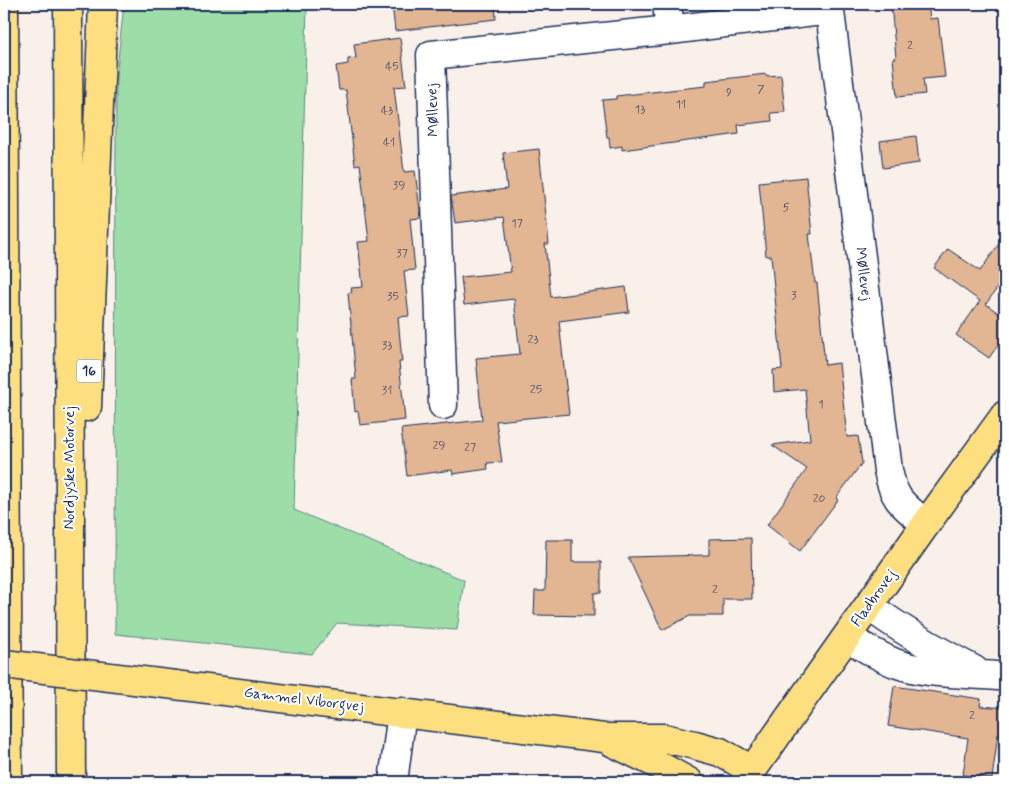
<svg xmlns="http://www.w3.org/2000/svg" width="1009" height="786" viewBox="0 0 1009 786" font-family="Mynerve,sans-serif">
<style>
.green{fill:#9ddea8;stroke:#5c8683}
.building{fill:#e2b593;stroke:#1b2f5e}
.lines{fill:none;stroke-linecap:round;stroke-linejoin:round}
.minor-casing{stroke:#1b2f5e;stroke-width:31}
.major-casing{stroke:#1b2f5e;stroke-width:31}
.highway-casing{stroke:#1b2f5e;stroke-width:31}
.minor{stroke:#fff;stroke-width:28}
.major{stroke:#fddf80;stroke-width:28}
.highway{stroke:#fddf80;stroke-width:28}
.major-bridge-casing{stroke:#1b2f5e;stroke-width:31;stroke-linecap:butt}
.major-bridge{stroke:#fddf80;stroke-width:28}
.labels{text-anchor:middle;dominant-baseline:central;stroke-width:4;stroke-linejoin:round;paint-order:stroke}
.number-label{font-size:12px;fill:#4d506b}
.shield{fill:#fff;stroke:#5f6d8e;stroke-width:1}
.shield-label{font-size:14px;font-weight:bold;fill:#1b2f5e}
.street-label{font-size:15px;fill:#1b2f5e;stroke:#fff}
</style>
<rect width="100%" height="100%" fill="#f9f0e9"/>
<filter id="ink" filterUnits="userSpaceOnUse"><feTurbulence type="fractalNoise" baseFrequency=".02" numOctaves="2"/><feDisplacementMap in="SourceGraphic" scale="10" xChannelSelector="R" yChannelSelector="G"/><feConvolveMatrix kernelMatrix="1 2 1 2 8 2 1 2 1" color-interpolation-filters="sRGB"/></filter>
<g filter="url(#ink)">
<path class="green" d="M 124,4 L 307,4 L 294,510 L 464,580 L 457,630 L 337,623 L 312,654 L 115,634 L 116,78 Z"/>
<path class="building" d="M 392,4 L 495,4 L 496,19 L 395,31 Z
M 891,4 L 928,4 L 930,19 L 938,18 L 945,77 L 923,79 L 925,94 L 897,97 L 893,58 L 896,58 Z
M 400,38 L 406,86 L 394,87 L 404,172 L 415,171 L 421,218 L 410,219 L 415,270 L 404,271 L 409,316 L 398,317 L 402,362 L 399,362 L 405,420 L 360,425 L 358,411 L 355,412 L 352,379 L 356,379 L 348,293 L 352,292 L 351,288 L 363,287 L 358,242 L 369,241 L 360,164 L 355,165 L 346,90 L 339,90 L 336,66 L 348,64 L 348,59 L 356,58 L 354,44 Z
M 766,74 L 767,76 L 781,75 L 785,112 L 771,113 L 772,121 L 738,125 L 739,134 L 622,150 L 622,146 L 610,148 L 609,137 L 607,137 L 602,100 L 616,99 L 616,96 L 706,86 L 706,81 Z
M 916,136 L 919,163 L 883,168 L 880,141 Z
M 539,149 L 549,244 L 545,244 L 551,297 L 626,287 L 629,312 L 559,321 L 569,414 L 496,421 L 502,462 L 487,463 L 488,469 L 453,474 L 452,470 L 407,476 L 401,429 L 482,420 L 476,358 L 520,354 L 514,299 L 464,305 L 461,277 L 511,272 L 504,217 L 455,223 L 451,196 L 507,189 L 503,153 Z
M 806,177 L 812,234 L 809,234 L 815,283 L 817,283 L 825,365 L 839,363 L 847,437 L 858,436 L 862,463 L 836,498 L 838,500 L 800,551 L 767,525 L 807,469 L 772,445 L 810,440 L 805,389 L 774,392 L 773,370 L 782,369 L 771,256 L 766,256 L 759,182 Z
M 1005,235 L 1005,277 L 986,304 L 1005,318 L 1005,335 L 989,358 L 956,335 L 980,301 L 934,268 L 948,249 L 980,271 Z
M 751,538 L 752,599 L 723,599 L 723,616 L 690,616 L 662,630 L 628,557 L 709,555 L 709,539 Z
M 546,540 L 572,540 L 572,562 L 601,562 L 601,593 L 594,593 L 594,616 L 534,615 L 535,591 L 545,591 Z
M 894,686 L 981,699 L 980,706 L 1005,708 L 1005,734 L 998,734 L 992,779 L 963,775 L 968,738 L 888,726 Z"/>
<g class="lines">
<g class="minor-casing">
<path id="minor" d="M 829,4 L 888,470 C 894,501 903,505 926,524
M 670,30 L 830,10
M 443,405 L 431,55 L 670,30 L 667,4
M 869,606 C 902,631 938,651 974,670
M 847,637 C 862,646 878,656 895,663 C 929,676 969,672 1005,677
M 393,782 L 402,712"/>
</g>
<g class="major-casing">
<path id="major" d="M 175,685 L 604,738 L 664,738 L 695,745 L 720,752 L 752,770
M 610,741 L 651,761 L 689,782
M 744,782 L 926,524 L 1005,415"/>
</g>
<g class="highway-casing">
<path id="highway" d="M 4,4 L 8,782
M 68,4 L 71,782
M 87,407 L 103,4"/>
</g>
<use href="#minor" class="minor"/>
<use href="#major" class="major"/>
<use href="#highway" class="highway"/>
<g class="major-bridge-casing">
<path id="major-bridge" d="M 4,664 L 175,685"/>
</g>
<use href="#major-bridge" class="major-bridge"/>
</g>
</g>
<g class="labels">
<g class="number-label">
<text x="910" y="46">2</text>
<text x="392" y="67">45</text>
<text x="761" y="90">7</text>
<text x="729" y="93">9</text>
<text x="681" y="105">11</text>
<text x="640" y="110">13</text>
<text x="387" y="111">43</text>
<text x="389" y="143">41</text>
<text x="399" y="186">39</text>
<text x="786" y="208">5</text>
<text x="517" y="224">17</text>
<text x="402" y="254">37</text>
<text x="794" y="296">3</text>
<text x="393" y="297">35</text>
<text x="533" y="340">23</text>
<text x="387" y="346">33</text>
<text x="536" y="390">25</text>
<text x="387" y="391">31</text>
<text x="821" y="405">1</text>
<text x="439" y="446">29</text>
<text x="470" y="448">27</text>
<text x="819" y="499">20</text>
<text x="715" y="590">2</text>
<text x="972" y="716">2</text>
</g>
<rect class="shield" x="76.5" y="359.5" width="25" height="23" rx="4"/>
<g class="shield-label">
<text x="89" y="371">16</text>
</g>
<g class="street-label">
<text transform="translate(433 110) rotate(-92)">Møllevej</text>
<text transform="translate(863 274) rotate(83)">Møllevej</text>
<text transform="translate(70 468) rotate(-90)">Nordjyske Motorvej</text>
<text transform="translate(874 598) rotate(-55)">Fladbrovej</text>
<text transform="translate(304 700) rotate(7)">Gammel Viborgvej</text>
</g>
</g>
<rect width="1009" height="786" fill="none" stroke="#fff" stroke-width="20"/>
<rect x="10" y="10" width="989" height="766" fill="none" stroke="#1b2f5e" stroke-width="2" filter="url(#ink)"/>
</svg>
